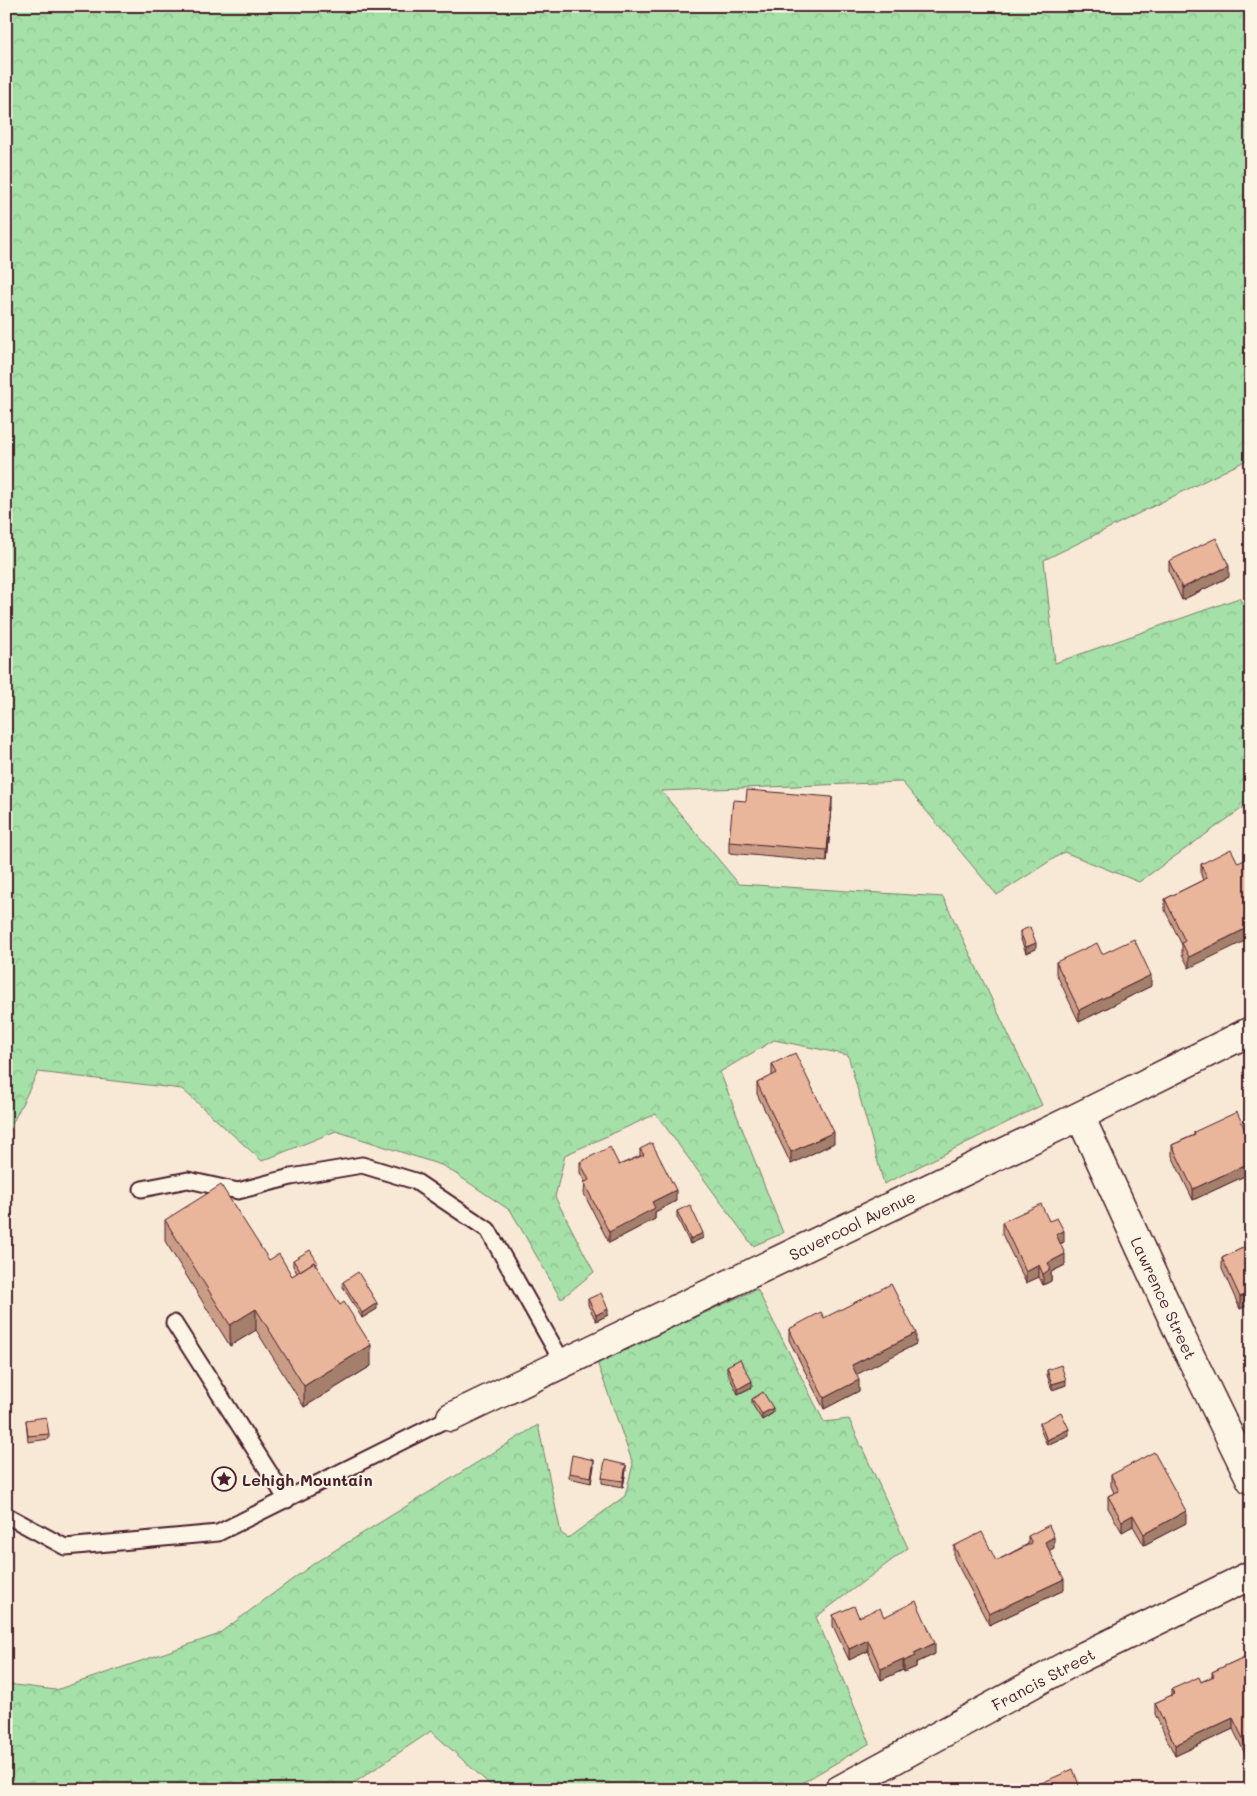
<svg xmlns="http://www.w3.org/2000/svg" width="1257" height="1796" viewBox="0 0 1257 1796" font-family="Mali,sans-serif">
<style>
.forest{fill:url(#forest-crowns);stroke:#778069}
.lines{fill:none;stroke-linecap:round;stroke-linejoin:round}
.lane-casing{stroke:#4a1f2b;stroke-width:19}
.street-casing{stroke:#4a1f2b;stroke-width:31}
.lane{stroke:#fcf5e5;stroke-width:15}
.street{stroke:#fcf5e5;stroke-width:28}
.wall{fill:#c89c85;stroke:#4a1f2b}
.shaded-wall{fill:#a37f6c;stroke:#4a1f2b}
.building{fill:#e9b59b;stroke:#4a1f2b}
.labels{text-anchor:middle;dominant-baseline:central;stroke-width:4;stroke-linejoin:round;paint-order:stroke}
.street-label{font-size:16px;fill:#4a1f2b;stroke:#fcf5e5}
.poi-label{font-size:16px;font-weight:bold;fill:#4a1f2b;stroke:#fcf5e5;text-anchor:start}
</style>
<defs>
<pattern id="forest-crowns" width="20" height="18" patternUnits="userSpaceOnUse" patternTransform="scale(1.25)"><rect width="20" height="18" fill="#a4e0a7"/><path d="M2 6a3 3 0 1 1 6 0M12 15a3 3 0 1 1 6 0" fill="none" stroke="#8fc090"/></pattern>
</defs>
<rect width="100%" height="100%" fill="#f8e8d6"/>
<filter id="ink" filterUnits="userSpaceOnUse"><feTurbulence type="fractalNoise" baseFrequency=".02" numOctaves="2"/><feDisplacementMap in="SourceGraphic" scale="10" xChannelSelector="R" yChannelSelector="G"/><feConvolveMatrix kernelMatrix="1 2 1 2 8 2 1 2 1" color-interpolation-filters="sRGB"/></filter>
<g filter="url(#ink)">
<path class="forest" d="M 6,6 L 1251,6 L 1251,458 L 1044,560 L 1055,663 L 1239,598 L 1251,615 L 1251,802 L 1139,882 L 1064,852 L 997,895 L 902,782 L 661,791 L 739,884 L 943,897 L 1042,1105 L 884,1184 L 848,1055 L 774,1040 L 720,1072 L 783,1233 L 753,1246 L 656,1114 L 565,1155 L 555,1197 L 594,1272 L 561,1299 L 511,1211 L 444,1166 L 336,1131 L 262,1161 L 182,1089 L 38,1072 L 6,1136 Z
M 757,1289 L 824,1422 L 849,1419 L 908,1548 L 816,1617 L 870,1743 L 790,1790 L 496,1790 L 431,1731 L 351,1785 L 348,1790 L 6,1790 L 6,1684 L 56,1690 L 217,1635 L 316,1562 L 538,1425 L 561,1533 L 568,1538 L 625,1496 L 633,1464 L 597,1362 Z"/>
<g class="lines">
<g class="lane-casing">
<path id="lane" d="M 142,1189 L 188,1180 L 238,1191 L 291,1177 L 362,1165 L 415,1181 L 488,1230 L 563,1363
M 174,1323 L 287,1500
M 6,1515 L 65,1547 L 218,1533 L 451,1417"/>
</g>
<g class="street-casing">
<path id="street" d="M 1080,1116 L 1182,1339 L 1251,1480
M 451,1417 L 1080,1116 L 1251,1031
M 839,1790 L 1080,1658 L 1251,1575"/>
</g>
<use href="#lane" class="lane"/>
<use href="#street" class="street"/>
</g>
<path class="wall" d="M 1251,560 L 1251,576 L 1249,572 L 1249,561 Z
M 1169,561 L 1229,577 L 1182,600 L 1169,572 Z
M 832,808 L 827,862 L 729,853 L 729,842 Z
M 1238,863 L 1189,968 L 1182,954 L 1182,945 L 1165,910 L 1165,899 L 1203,880 L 1201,875 L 1201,864 Z
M 1020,931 L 1036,949 L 1026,953 L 1020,937 Z
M 1102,954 L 1151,986 L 1079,1022 L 1056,973 L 1056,962 Z
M 772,1064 L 834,1143 L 791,1164 L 757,1094 L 757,1083 L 772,1076 Z
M 1194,1132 L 1251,1143 L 1251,1173 L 1193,1200 L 1172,1156 L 1172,1145 L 1194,1135 Z
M 640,1149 L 676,1201 L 655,1212 L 655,1219 L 609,1243 L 584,1194 L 585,1182 L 580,1173 L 580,1162 L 619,1165 L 640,1156 Z
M 677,1211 L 703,1238 L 690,1244 L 677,1217 Z
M 165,1220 L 269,1260 L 292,1276 L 297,1273 L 293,1266 L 293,1260 L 318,1269 L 371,1366 L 304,1407 L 256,1330 L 230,1346 L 165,1241 Z
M 1049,1221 L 1064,1242 L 1060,1244 L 1065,1265 L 1051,1272 L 1051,1281 L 1043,1285 L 1039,1277 L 1026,1283 L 1002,1234 L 1002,1222 Z
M 1251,1244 L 1251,1304 L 1240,1309 L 1222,1269 L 1222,1258 Z
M 343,1282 L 377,1309 L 362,1318 L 343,1287 Z
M 588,1299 L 608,1315 L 596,1321 L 588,1305 Z
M 824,1318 L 916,1344 L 856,1374 L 859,1391 L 824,1409 L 789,1340 L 789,1329 Z
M 1251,1349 L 1251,1366 L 1248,1361 L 1248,1350 Z
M 727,1366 L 752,1387 L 738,1394 L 727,1372 Z
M 1047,1370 L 1066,1385 L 1052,1390 L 1047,1375 Z
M 752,1399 L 773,1413 L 762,1420 L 752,1404 Z
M 26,1420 L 49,1434 L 49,1439 L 28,1442 Z
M 1040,1423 L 1069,1435 L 1047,1445 L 1040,1429 Z
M 594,1466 L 591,1483 L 569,1478 L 569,1473 Z
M 626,1470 L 623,1487 L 602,1483 L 602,1478 Z
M 1111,1475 L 1186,1523 L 1144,1545 L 1133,1526 L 1122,1532 L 1108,1508 L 1108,1496 L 1114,1493 L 1111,1486 Z
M 1028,1536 L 1054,1548 L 1049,1550 L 1064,1590 L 989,1625 L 954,1558 L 954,1546 L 996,1561 L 1028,1544 Z
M 833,1615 L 859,1617 L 884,1617 L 935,1654 L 916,1663 L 916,1667 L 904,1672 L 903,1670 L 881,1680 L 868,1651 L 849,1660 L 833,1626 Z
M 1251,1654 L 1248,1760 L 1233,1729 L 1175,1756 L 1155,1714 L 1155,1703 L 1172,1695 L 1172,1689 L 1201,1682 L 1212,1677 L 1212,1672 Z"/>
<path class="shaded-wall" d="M 1229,566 L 1229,577 L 1182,600 L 1182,588 Z
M 832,797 L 832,808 L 827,862 L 827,850 Z
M 1251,926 L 1251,938 L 1189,968 L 1189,957 Z
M 1036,943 L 1036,949 L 1026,953 L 1026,947 Z
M 1151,975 L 1151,986 L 1079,1022 L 1079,1010 Z
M 834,1132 L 834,1143 L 791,1164 L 791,1152 Z
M 1251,1162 L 1251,1173 L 1193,1200 L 1193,1189 Z
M 676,1190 L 676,1201 L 655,1212 L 655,1219 L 609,1243 L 609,1232 L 652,1202 Z
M 1064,1231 L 1064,1242 L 1056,1245 L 1056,1234 Z
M 703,1233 L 703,1238 L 690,1244 L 690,1239 Z
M 1065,1254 L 1065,1265 L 1051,1272 L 1051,1281 L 1043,1285 L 1043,1274 L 1048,1263 Z
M 1039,1265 L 1039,1277 L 1026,1283 L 1026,1272 Z
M 1251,1292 L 1251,1304 L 1240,1309 L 1240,1297 Z
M 377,1303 L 377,1309 L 362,1318 L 362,1313 Z
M 256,1309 L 256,1330 L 230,1346 L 230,1325 Z
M 608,1309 L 608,1315 L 596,1321 L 596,1315 Z
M 916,1333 L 916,1344 L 852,1377 L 852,1365 Z
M 371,1345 L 371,1366 L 304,1407 L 304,1386 Z
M 859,1380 L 859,1391 L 824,1409 L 824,1398 Z
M 1066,1380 L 1066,1385 L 1052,1390 L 1052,1384 Z
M 752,1381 L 752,1387 L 738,1394 L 738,1389 Z
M 773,1408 L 773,1413 L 762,1420 L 762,1414 Z
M 1069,1429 L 1069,1435 L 1047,1445 L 1047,1440 Z
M 594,1460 L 594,1466 L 591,1483 L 591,1477 Z
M 626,1465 L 626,1470 L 623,1487 L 623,1481 Z
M 1186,1511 L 1186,1523 L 1144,1545 L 1144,1534 Z
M 1133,1515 L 1133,1526 L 1122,1532 L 1122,1521 Z
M 1054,1537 L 1054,1548 L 1045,1553 L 1045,1542 Z
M 1064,1579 L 1064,1590 L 989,1625 L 989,1614 Z
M 868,1640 L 868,1651 L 849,1660 L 849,1649 Z
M 935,1643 L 935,1654 L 916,1663 L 916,1667 L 904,1672 L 904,1661 L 914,1653 Z
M 903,1659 L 903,1670 L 881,1680 L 881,1669 Z
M 1233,1718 L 1233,1729 L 1175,1756 L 1175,1745 Z
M 1251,1747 L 1251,1759 L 1248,1760 L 1248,1749 Z"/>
<path class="building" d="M 1216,538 L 1229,566 L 1182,588 L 1169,561 Z
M 747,790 L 832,797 L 827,850 L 729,842 L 733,800 L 746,801 Z
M 1231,849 L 1238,863 L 1251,857 L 1251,926 L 1189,957 L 1182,943 L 1185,941 L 1165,899 L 1207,878 L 1201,864 Z
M 1030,927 L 1036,943 L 1026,947 L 1020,931 Z
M 1134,939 L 1151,975 L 1079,1010 L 1056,962 L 1097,943 L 1102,954 Z
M 795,1053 L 834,1132 L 791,1152 L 757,1083 L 777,1073 L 772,1064 Z
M 1237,1112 L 1251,1143 L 1251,1162 L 1193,1189 L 1172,1145 L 1195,1135 L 1194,1132 Z
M 652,1143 L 676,1190 L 652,1202 L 655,1208 L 609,1232 L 584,1183 L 589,1180 L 580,1162 L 610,1147 L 619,1165 L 644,1155 L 640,1149 Z
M 221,1185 L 269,1260 L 279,1254 L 292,1276 L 314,1262 L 340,1305 L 344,1302 L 371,1345 L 304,1386 L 256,1309 L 230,1325 L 165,1220 Z
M 1041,1204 L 1049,1221 L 1057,1218 L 1064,1231 L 1056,1234 L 1065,1254 L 1048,1263 L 1051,1269 L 1043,1274 L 1039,1265 L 1026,1272 L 1002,1222 Z
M 690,1205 L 703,1233 L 690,1239 L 677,1211 Z
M 1251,1244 L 1251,1292 L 1240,1297 L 1222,1258 Z
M 310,1250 L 318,1263 L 315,1265 L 314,1262 L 300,1271 L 293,1260 Z
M 358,1272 L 377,1303 L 362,1313 L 343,1282 Z
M 891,1284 L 916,1333 L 852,1365 L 859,1380 L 824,1398 L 789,1329 L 821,1312 L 824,1318 Z
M 601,1293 L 608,1309 L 596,1315 L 588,1299 Z
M 740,1359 L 752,1381 L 738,1389 L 727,1366 Z
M 1061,1365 L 1066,1380 L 1052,1384 L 1047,1370 Z
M 763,1392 L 773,1408 L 762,1414 L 752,1399 Z
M 1061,1412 L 1069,1429 L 1047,1440 L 1040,1423 Z
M 46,1417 L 49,1434 L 28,1436 L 26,1420 Z
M 1154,1452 L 1186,1511 L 1144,1534 L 1133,1515 L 1122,1521 L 1108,1496 L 1119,1491 L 1111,1475 Z
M 572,1455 L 594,1460 L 591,1477 L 569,1473 Z
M 605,1460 L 626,1465 L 623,1481 L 602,1478 Z
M 1049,1525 L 1054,1537 L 1045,1542 L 1064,1579 L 989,1614 L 954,1546 L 982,1532 L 996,1561 L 1032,1543 L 1028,1536 Z
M 916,1601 L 935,1643 L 914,1653 L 916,1656 L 904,1661 L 903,1659 L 881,1669 L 868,1640 L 849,1649 L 833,1615 L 854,1606 L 859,1617 L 880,1608 L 884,1617 Z
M 1251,1654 L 1251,1747 L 1248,1749 L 1233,1718 L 1175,1745 L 1155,1703 L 1174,1694 L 1172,1689 L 1199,1677 L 1201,1682 L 1214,1676 L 1212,1672 Z
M 1073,1769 L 1081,1790 L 1026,1790 Z"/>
</g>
<defs>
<g id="sight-ring" transform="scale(1.25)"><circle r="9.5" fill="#fcf5e5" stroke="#4a1f2b" stroke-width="1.5"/><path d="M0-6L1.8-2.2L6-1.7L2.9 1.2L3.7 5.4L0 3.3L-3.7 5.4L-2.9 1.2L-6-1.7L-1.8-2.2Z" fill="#4a1f2b"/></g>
</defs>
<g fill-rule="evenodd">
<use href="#sight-ring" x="224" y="1479"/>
</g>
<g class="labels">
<g class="street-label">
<text transform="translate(852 1225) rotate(-26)">Savercool Avenue</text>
<text transform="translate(1164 1298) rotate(65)">Lawrence Street</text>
<text transform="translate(1043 1679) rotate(-28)">Francis Street</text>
</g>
<g class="poi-label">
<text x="242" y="1479">Lehigh Mountain</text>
</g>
</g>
<rect width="1257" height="1796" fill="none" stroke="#fcf5e5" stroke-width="25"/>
<rect x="12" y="12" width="1232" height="1771" fill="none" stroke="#4a1f2b" stroke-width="2" filter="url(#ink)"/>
</svg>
